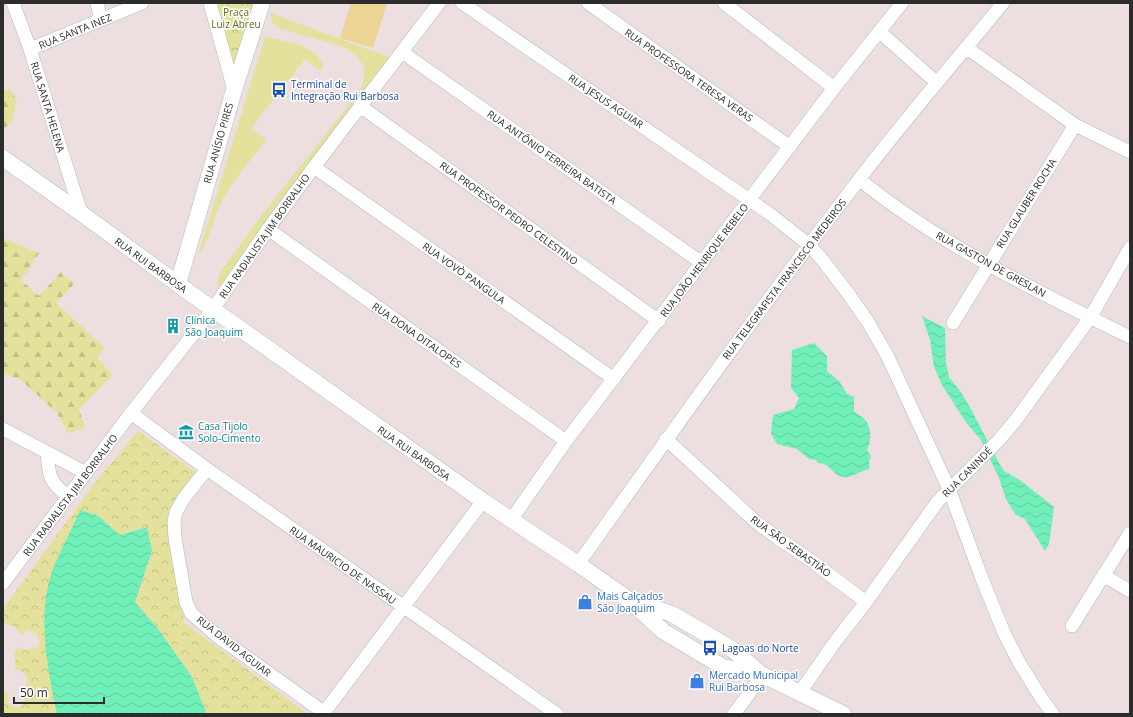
<svg xmlns="http://www.w3.org/2000/svg" width="1133" height="717" viewBox="0 0 1133 717" font-family="'Open Sans',sans-serif">
<style>
.grass{fill:#e3e19b}
.forest{fill:url(#forest-firs)}
.park{fill:url(#park-crowns)}
.pitch{fill:#ebd496}
.water{fill:url(#water-waves)}
.lines{fill:none;stroke-linecap:round;stroke-linejoin:round}
.minor-casing{stroke:#aebabc;stroke-width:14}
.tertiary-casing{stroke:#aebabc;stroke-width:17}
.minor{stroke:#fff;stroke-width:13}
.tertiary{stroke:#fff;stroke-width:16}
.labels{text-anchor:middle;dominant-baseline:central;stroke-width:3;stroke-linejoin:round;paint-order:stroke}
.park-label{font-size:10px;fill:#626a1b;stroke:#fff}
.street-label{font-size:10px;fill:#2c2c2c;stroke:#fff}
.transit-label{font-size:10px;fill:#164399;stroke:#fff;text-anchor:start}
.culture-label{font-size:10px;fill:#0d838f;stroke:#fff;text-anchor:start}
.shop-label{font-size:10px;fill:#366cbe;stroke:#fff;text-anchor:start}
</style>
<defs>
<pattern id="forest-firs" width="22" height="20" patternUnits="userSpaceOnUse"><rect width="22" height="20" fill="#e3e19b"/><path d="M5 1l3.5 6h-7zM16 11l3.5 6h-7z" fill="#c3c186"/></pattern>
<pattern id="park-crowns" width="20" height="18" patternUnits="userSpaceOnUse"><rect width="20" height="18" fill="#e3e19b"/><path d="M2 6a3 3 0 1 1 6 0M12 15a3 3 0 1 1 6 0" fill="none" stroke="#c3c186"/></pattern>
<pattern id="water-waves" width="16" height="10" patternUnits="userSpaceOnUse"><rect width="16" height="10" fill="#71efb9"/><path d="M0 5q4-4 8 0t8 0" fill="none" stroke="#62cd9f"/></pattern>
</defs>
<rect width="100%" height="100%" fill="#eddee0"/>
<path class="grass" d="M 270,13 L 394,59 L 219,298 L 218,281 L 221,271 L 261,216 L 359,92 C 370,68 364,61 344,47 L 281,29 C 273,25 271,22 270,13 Z
M 265,37 C 284,41 315,44 323,65 L 321,71 L 305,59 L 251,128 L 266,140 C 252,159 235,178 223,199 C 213,218 211,239 198,255 Z"/>
<path class="forest" d="M 10,89 L 17,100 L 12,121 L 3,130 L 3,91 Z
M 3,238 L 39,253 L 21,280 L 39,296 L 61,272 L 74,284 L 56,303 L 105,348 L 97,358 L 113,375 L 79,409 L 85,428 L 68,433 L 57,413 L 21,380 L 3,373 Z"/>
<path class="park" d="M 217,3 L 256,3 L 234,65 Z
M 138,431 L 198,474 L 168,514 L 169,544 L 180,594 L 184,623 L 308,714 L 207,714 L 192,677 L 159,630 L 135,602 L 152,551 L 146,527 L 120,535 L 97,515 L 81,510 L 70,534 L 45,630 L 50,681 L 57,714 L 3,714 L 3,691 L 9,694 L 7,701 C 10,705 13,707 18,708 C 26,701 24,700 24,690 C 25,686 27,681 28,677 L 21,671 L 14,668 L 16,665 L 14,652 L 19,647 C 28,651 32,651 39,645 L 39,638 L 37,634 L 28,630 L 21,635 C 17,627 11,624 3,623 L 3,609 L 94,484 Z"/>
<path class="pitch" d="M 351,3 L 387,3 L 373,48 L 340,38 Z"/>
<path class="water" d="M 922,316 L 945,328 L 946,363 L 949,377 L 961,392 L 972,411 L 999,463 L 1004,471 L 1020,480 L 1054,507 L 1049,544 L 1045,551 L 1025,519 L 1015,514 L 1006,499 L 999,478 L 981,440 L 965,421 L 942,385 L 934,367 L 930,340 Z
M 814,343 L 827,356 L 827,371 L 840,382 L 847,394 L 854,397 L 854,411 C 857,414 864,417 866,421 C 872,429 871,442 867,450 L 871,456 L 869,462 L 869,469 C 862,471 855,475 848,477 C 833,479 832,463 818,463 L 816,460 L 809,459 L 797,449 L 777,444 L 771,434 L 773,415 L 794,409 L 799,398 L 791,388 L 792,350 Z
M 80,510 L 97,515 L 120,535 L 147,527 L 152,551 L 135,602 L 159,630 L 192,677 L 207,714 L 57,714 C 47,668 36,611 54,566 C 62,547 72,529 80,510 Z"/>
<g class="lines">
<g class="minor-casing">
<path id="minor" d="M 13,3 L 30,49 L 81,213
M 97,3 L 101,20
M 210,3 L 234,90
M 462,3 L 770,214 L 809,245 L 821,258 L 850,296 L 868,322 L 887,355 L 949,489 L 981,576 L 1004,633 L 1020,664 L 1040,696 L 1053,714
M 588,3 L 790,147
M 724,3 L 834,88
M 880,32 L 937,83
M 967,48 L 1075,125 L 1130,152
M 30,49 L 142,3
M 402,52 L 702,263
M 360,106 L 659,321
M 314,167 L 614,379
M 859,179 C 940,245 1036,291 1130,337
M 268,229 L 566,441
M 953,323 L 1075,125
M 131,413 L 207,469 L 557,714
M 3,429 L 86,473
M 666,439 L 756,522 L 779,539 L 809,559 L 866,602
M 47,453 C 49,476 49,482 68,496
M 207,469 L 184,498 L 176,512 L 174,522 L 175,538 L 186,602 L 191,613 L 217,636 L 326,714
M 511,520 L 566,441 L 834,88 L 902,3
M 578,564 C 670,435 761,306 858,181 C 904,120 955,62 1003,3
M 1103,575 L 1130,591
M 3,583 L 131,413 L 213,309 L 268,229 L 314,167 L 439,3
M 1072,626 L 1130,533
M 800,692 L 835,642 L 866,602 L 938,501 L 999,440 L 1015,421 L 1090,318 L 1130,248
M 323,714 L 483,501
M 734,714 L 763,675"/>
</g>
<g class="tertiary-casing">
<path id="tertiary" d="M 3,158 L 81,213 L 190,293 L 483,501 L 578,564 L 628,599 L 663,631 L 723,667 L 763,675 L 843,714
M 178,284 L 234,90 L 262,3
M 634,601 L 672,614 L 732,649 L 761,674"/>
</g>
<use href="#minor" class="minor"/>
<use href="#tertiary" class="tertiary"/>
</g>
<defs>
<g id="bus-bare" transform="scale(1.2)"><path d="M-5-6H5V4H4V6H2V4H-2V6H-4V4H-5ZM-3.5-4V0h7V-4ZM-3.5 1.2v1.5H-2V1.2ZM2 1.2v1.5H3.5V1.2Z" fill="#1a4fb4" stroke="#fff" stroke-width="2.5" paint-order="stroke"/></g>
<g id="building-bare" transform="scale(1.2)"><path d="M-4-6H4V6H1V3H-1V6H-4ZM-2.5-4.3h1.7v1.8h-1.7ZM.8-4.3h1.7v1.8H.8ZM-2.5-1h1.7V.8h-1.7ZM.8-1h1.7V.8H.8Z" fill="#0f9aa8" stroke="#fff" stroke-width="2.5" paint-order="stroke"/></g>
<g id="museum-bare" transform="scale(1.2)"><path d="M0-6L6-3V-2H-6V-3ZM-5-1h2V3h-2ZM-1-1h2V3h-2ZM3-1h2V3H3ZM-6 4H6V6H-6Z" fill="#0f9aa8" stroke="#fff" stroke-width="2.5" paint-order="stroke"/></g>
<g id="shop-bare" transform="scale(1.2)"><path d="M-5-2.5h2.3a2.7 3.5 0 0 1 5.4 0H5L5.5 6h-11ZM-1.5-2.5h3a1.5 2.3 0 0 0-3 0Z" fill="#3f7fe0" stroke="#fff" stroke-width="2.5" paint-order="stroke"/></g>
</defs>
<g fill-rule="evenodd">
<use href="#bus-bare" x="279" y="90"/>
<use href="#building-bare" x="173" y="326"/>
<use href="#museum-bare" x="186" y="432"/>
<use href="#shop-bare" x="585" y="602"/>
<use href="#bus-bare" x="710" y="648"/>
<use href="#shop-bare" x="697" y="681"/>
</g>
<g class="labels">
<g class="park-label">
<text x="236" y="12">Praça<tspan x="236" dy="12">Luiz Abreu</tspan></text>
</g>
<g class="street-label">
<text transform="translate(75 31) rotate(-22)">RUA SANTA INEZ</text>
<text transform="translate(689 75) rotate(35)">RUA PROFESSORA TERESA VERAS</text>
<text transform="translate(606 101) rotate(34)">RUA JESUS AGUIAR</text>
<text transform="translate(48 107) rotate(73)">RUA SANTA HELENA</text>
<text transform="translate(218 143) rotate(-74)">RUA ANÍSIO PIRES</text>
<text transform="translate(552 157) rotate(35)">RUA ANTÔNIO FERREIRA BATISTA</text>
<text transform="translate(1026 203) rotate(-58)">RUA GLAUBER ROCHA</text>
<text transform="translate(509 213) rotate(36)">RUA PROFESSOR PEDRO CELESTINO</text>
<text transform="translate(264 236) rotate(-55)">RUA RADIALISTA JIM BORRALHO</text>
<text transform="translate(704 260) rotate(-53)">RUA JOÃO HENRIQUE REBELO</text>
<text transform="translate(991 264) rotate(29)">RUA GASTON DE GRESLAN</text>
<text transform="translate(151 265) rotate(36)">RUA RUI BARBOSA</text>
<text transform="translate(464 273) rotate(35)">RUA VOVÒ PANGULA</text>
<text transform="translate(784 279) rotate(-53)">RUA TELEGRAFISTA FRANCISCO MEDEIROS</text>
<text transform="translate(417 335) rotate(35)">RUA DONA DITALOPES</text>
<text transform="translate(414 453) rotate(35)">RUA RUI BARBOSA</text>
<text transform="translate(967 472) rotate(-45)">RUA CANINDÉ</text>
<text transform="translate(70 495) rotate(-53)">RUA RADIALISTA JIM BORRALHO</text>
<text transform="translate(791 546) rotate(36)">RUA SÃO SEBASTIÃO</text>
<text transform="translate(343 565) rotate(35)">RUA MAURICIO DE NASSAU</text>
<text transform="translate(234 646) rotate(38)">RUA DAVID AGUIAR</text>
</g>
<g class="transit-label">
<text x="291" y="84">Terminal de<tspan x="291" dy="12">Integração Rui Barbosa</tspan></text>
<text x="722" y="648">Lagoas do Norte</text>
</g>
<g class="culture-label">
<text x="185" y="320">Clínica<tspan x="185" dy="12">São Joaquim</tspan></text>
<text x="198" y="426">Casa Tijolo<tspan x="198" dy="12">Solo-Cimento</tspan></text>
</g>
<g class="shop-label">
<text x="597" y="596">Mais Calçados<tspan x="597" dy="12">São Joaquim</tspan></text>
<text x="709" y="675">Mercado Municipal<tspan x="709" dy="12">Rui Barbosa</tspan></text>
</g>
</g>
<rect width="1133" height="717" fill="none" stroke="#2c2c2c" stroke-width="8"/>
<path d="M14 697v6h90v-6" fill="none" stroke="#2c2c2c" stroke-width="2"/>
<text x="20" y="697" font-size="12" fill="#2c2c2c" stroke="#ffffff" stroke-width="3" paint-order="stroke">50 m</text>
</svg>
